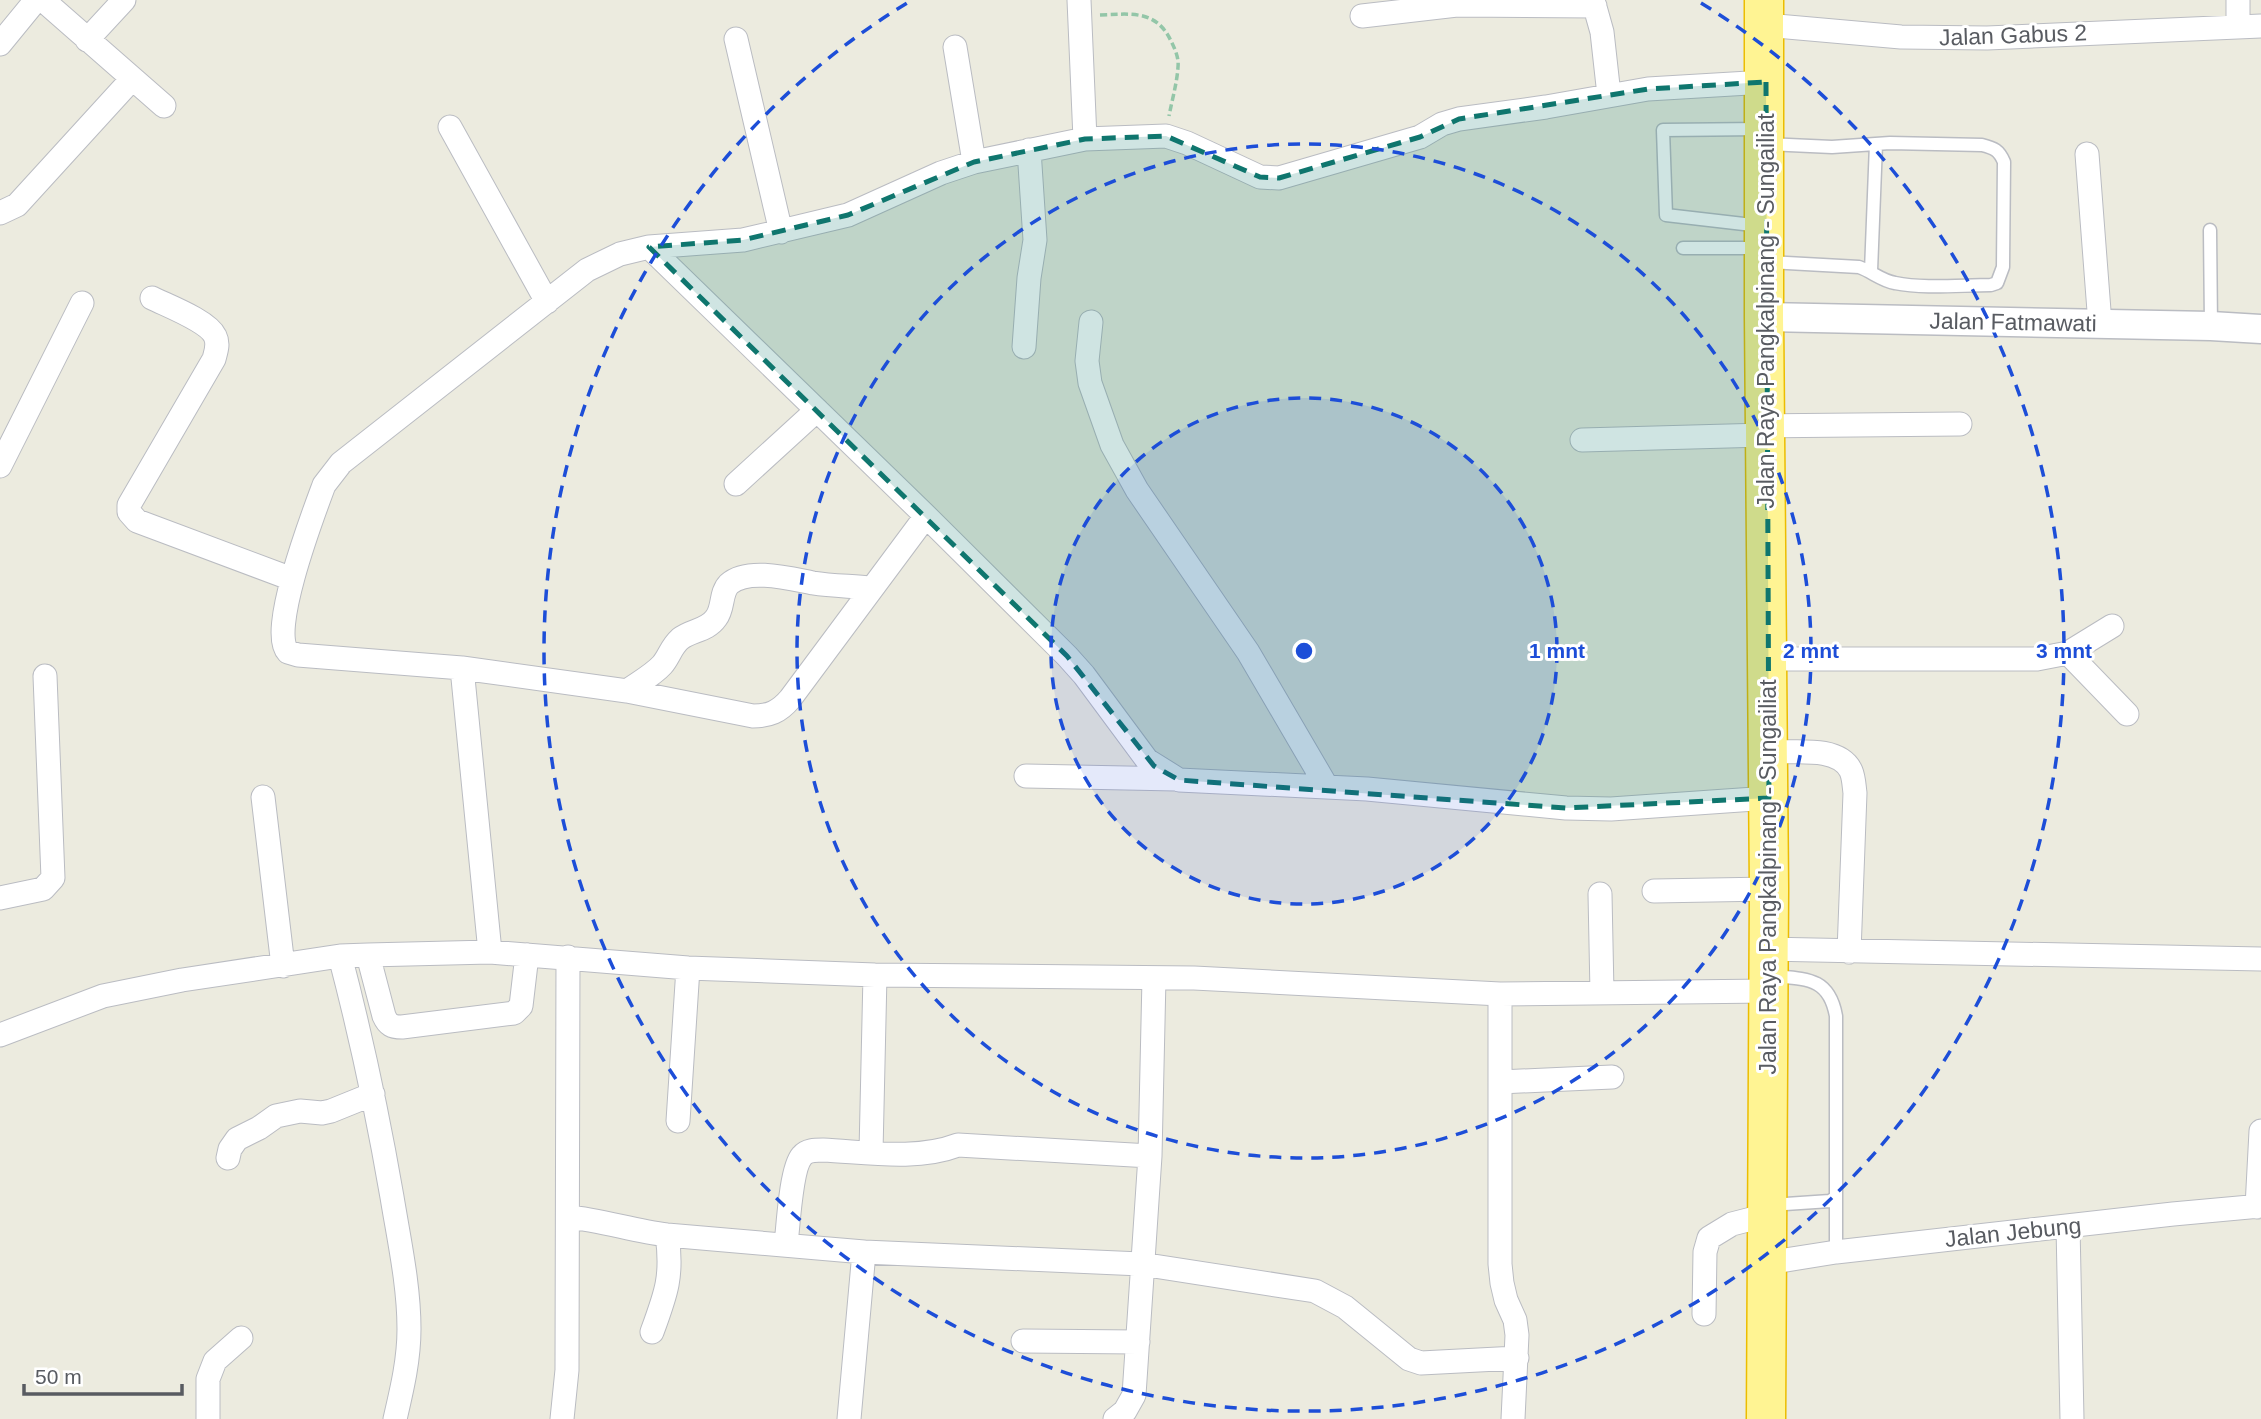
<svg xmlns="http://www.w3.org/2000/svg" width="2261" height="1419" viewBox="0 0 2261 1419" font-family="Arial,sans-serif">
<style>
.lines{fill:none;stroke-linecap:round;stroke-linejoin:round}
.service-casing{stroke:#babcc2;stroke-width:15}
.minor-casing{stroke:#babcc2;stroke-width:25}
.tertiary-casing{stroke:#babcc2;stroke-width:31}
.trunk-casing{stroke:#ecbd00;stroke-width:41}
.path{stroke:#93c6a8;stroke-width:3.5;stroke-dasharray:7 3.5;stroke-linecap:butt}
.service{stroke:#fff;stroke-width:12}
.minor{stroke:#fff;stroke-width:23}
.tertiary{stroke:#fff;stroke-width:28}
.trunk{stroke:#fff493;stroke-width:38}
.marked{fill:#0f766e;fill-opacity:0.2;stroke:#0f766e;stroke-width:5;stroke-dasharray:14 9;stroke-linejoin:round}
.ring{fill:none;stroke:#1d4ed8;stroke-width:3.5;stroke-dasharray:12 9}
.labels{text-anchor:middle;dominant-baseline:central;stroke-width:6;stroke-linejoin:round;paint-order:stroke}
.street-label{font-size:23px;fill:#585b61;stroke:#fff}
.centre{fill:#1d4ed8;stroke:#fff;stroke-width:3.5}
.ring-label{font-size:21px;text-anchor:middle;font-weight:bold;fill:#1d4ed8;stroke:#fff;stroke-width:6;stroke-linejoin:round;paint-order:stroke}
</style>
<rect width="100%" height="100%" fill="#ecebdf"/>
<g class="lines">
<g class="service-casing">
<path id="service" d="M 1761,129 L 1663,130 L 1666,215 L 1761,226
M 1767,144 L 1832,147 L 1890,143 L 1982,145 C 1994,148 1999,150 2004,162 L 2003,267 L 1997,283 L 1991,285 C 1961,285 1924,289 1895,283 C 1882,281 1871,271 1859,267 L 1768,262
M 2210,230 L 2211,326
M 1683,248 L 1760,248
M 1871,271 L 1876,144
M 1772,976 C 1806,979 1829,977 1836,1016 L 1836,1252
M 1771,1205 L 1830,1201 L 1836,1197"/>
</g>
<g class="minor-casing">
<path id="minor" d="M 43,0 L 164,106
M 1079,0 L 1085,139
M 1593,0 L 1602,32 L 1609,95
M 2238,0 L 2238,26
M 1362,16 L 1457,5 L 1595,6
M 1765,25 L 1901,37 L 1987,38 L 2261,26
M 736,39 L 781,232
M 87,40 L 124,0
M 0,44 L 36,0
M 955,47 L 974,162
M 450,127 L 547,302
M 2087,154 L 2100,324
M 0,213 L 17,205 L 132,79
M 649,247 L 926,516 L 1067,656 L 1084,675 L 1147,760 L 1179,780 L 1367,789 L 1566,808 L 1611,809 L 1769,798
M 152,298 C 168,306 208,321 215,336 C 219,344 216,351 214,359 L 129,505 L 129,512 L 137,521 L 292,579
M 1091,322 L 1087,361 L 1090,383 L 1112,445 L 1137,490 L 1248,652 L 1327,787
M 1024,347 L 1029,278 L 1035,240 L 1029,150
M 1765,426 L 1960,424
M 1582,440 L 1765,435
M 0,466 L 82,303
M 736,484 L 817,410
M 926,516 L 790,699 C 779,712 769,716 753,716 L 627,691 L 462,668 L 298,655 L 288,652 C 268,632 314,512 324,485 L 341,463 L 587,270 L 620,254 L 649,247 L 743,240 L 848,215 L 941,173 L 974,162 L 1085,139 L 1166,136 L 1187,143 L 1260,177 L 1279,178 L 1420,137 L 1442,124 L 1459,119 L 1546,107 L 1648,89 L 1766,82
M 2068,653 L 2127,714
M 1768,659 L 2037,659 L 2068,653 L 2112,626
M 462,668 L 490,952
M 627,691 C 638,683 653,675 662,665 C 669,657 671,647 680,639 C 691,630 707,631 716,618 C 724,608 720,593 729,584 C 748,567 792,579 813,583 C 832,586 852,586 871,588
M 1768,752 C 1793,753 1839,745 1851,771 C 1854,778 1854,786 1855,793 L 1849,952
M 1026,776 L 1176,779
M 263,797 L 283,966
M 1654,891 L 1769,889
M 1600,894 L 1602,993
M 0,898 L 43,889 L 53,878 L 45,676
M 1769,949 L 2261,959
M 368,955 L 384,1016 C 388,1025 392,1027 402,1027 L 514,1013 L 521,1006 L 527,955
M 340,956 C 361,1036 378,1116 392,1197 C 399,1240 409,1285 409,1329 C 409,1360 402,1389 395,1419
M 1500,994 L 1500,1264 L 1502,1283 L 1506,1300 L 1515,1320 L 1517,1335 L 1513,1419
M 0,1035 L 103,996 L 182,980 L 340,956 L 368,955 L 490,952 L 688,968 L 875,975 L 1194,978 L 1500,994 L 1768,991
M 1500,1082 L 1612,1077
M 678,1121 L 688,968
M 871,1152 L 875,975
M 228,1158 L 230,1149 L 237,1139 L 259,1128 L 276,1116 L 300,1111 L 322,1113 L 331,1111 L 373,1094
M 2257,1207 L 2261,1131
M 568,1217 C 602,1220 633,1231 667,1235 L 864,1252 L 1141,1264 L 1315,1291 L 1345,1307 L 1409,1359 L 1421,1363 L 1517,1358
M 2068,1226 L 2072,1419
M 786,1245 C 788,1227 791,1168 802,1156 C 807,1150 815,1150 823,1150 C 866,1152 916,1161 958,1145 L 1150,1156
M 1767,1263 L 1836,1252 L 2173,1214 L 2261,1206
M 1704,1314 L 1705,1252 L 1709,1238 L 1732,1224 L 1767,1215
M 652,1332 C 666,1294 673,1276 667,1235
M 1023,1341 L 1138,1342
M 208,1419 L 208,1379 L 215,1361 L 241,1338
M 562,1419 L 567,1370 L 568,957
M 849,1419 L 864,1252
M 1115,1419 L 1125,1411 L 1134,1395 L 1150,1156 L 1154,978"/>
</g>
<g class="tertiary-casing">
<path id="tertiary" d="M 1764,317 L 2211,326 L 2261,329"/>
</g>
<g class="trunk-casing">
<path id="trunk" d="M 1764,0 L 1764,317 L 1769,889 L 1766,1419"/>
</g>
<path class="path" d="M 1100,15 C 1130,14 1156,9 1171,41 C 1175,49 1179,58 1178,67 C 1177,83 1172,100 1169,116"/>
<use href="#service" class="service"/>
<use href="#minor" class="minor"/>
<use href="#tertiary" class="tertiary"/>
<use href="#trunk" class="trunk"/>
</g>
<path class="marked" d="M 1766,82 L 1769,798 L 1566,808 L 1179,780 L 1154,766 L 1067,656 L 649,247 L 743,240 L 848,215 L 974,162 L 1085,139 L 1166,136 L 1260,177 L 1279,178 L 1420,137 L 1459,119 L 1648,89 Z"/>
<circle cx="1304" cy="651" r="253" fill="#1d4ed8" fill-opacity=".12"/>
<g class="ring">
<circle cx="1304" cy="651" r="253"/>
<circle cx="1304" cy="651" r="507"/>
<path d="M1701 3A760 760 0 1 1 907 3"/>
</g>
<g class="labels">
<g class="street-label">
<text transform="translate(2013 35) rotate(-2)">Jalan Gabus 2</text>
<text transform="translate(1766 311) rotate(-90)">Jalan Raya Pangkalpinang - Sungailiat</text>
<text transform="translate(2013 322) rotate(1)">Jalan Fatmawati</text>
<text transform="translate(1768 877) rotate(-90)">Jalan Raya Pangkalpinang - Sungailiat</text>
<text transform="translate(2013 1232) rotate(-6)">Jalan Jebung</text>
</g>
</g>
<circle cx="1304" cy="651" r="10" class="centre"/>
<g class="ring-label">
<text x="1557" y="658">1 mnt</text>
<text x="1811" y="658">2 mnt</text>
<text x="2064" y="658">3 mnt</text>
</g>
<path d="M24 1384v10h158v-10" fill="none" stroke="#585b61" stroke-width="3.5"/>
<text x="35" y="1384" font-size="21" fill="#585b61" stroke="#ffffff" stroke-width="5" paint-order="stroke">50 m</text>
</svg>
